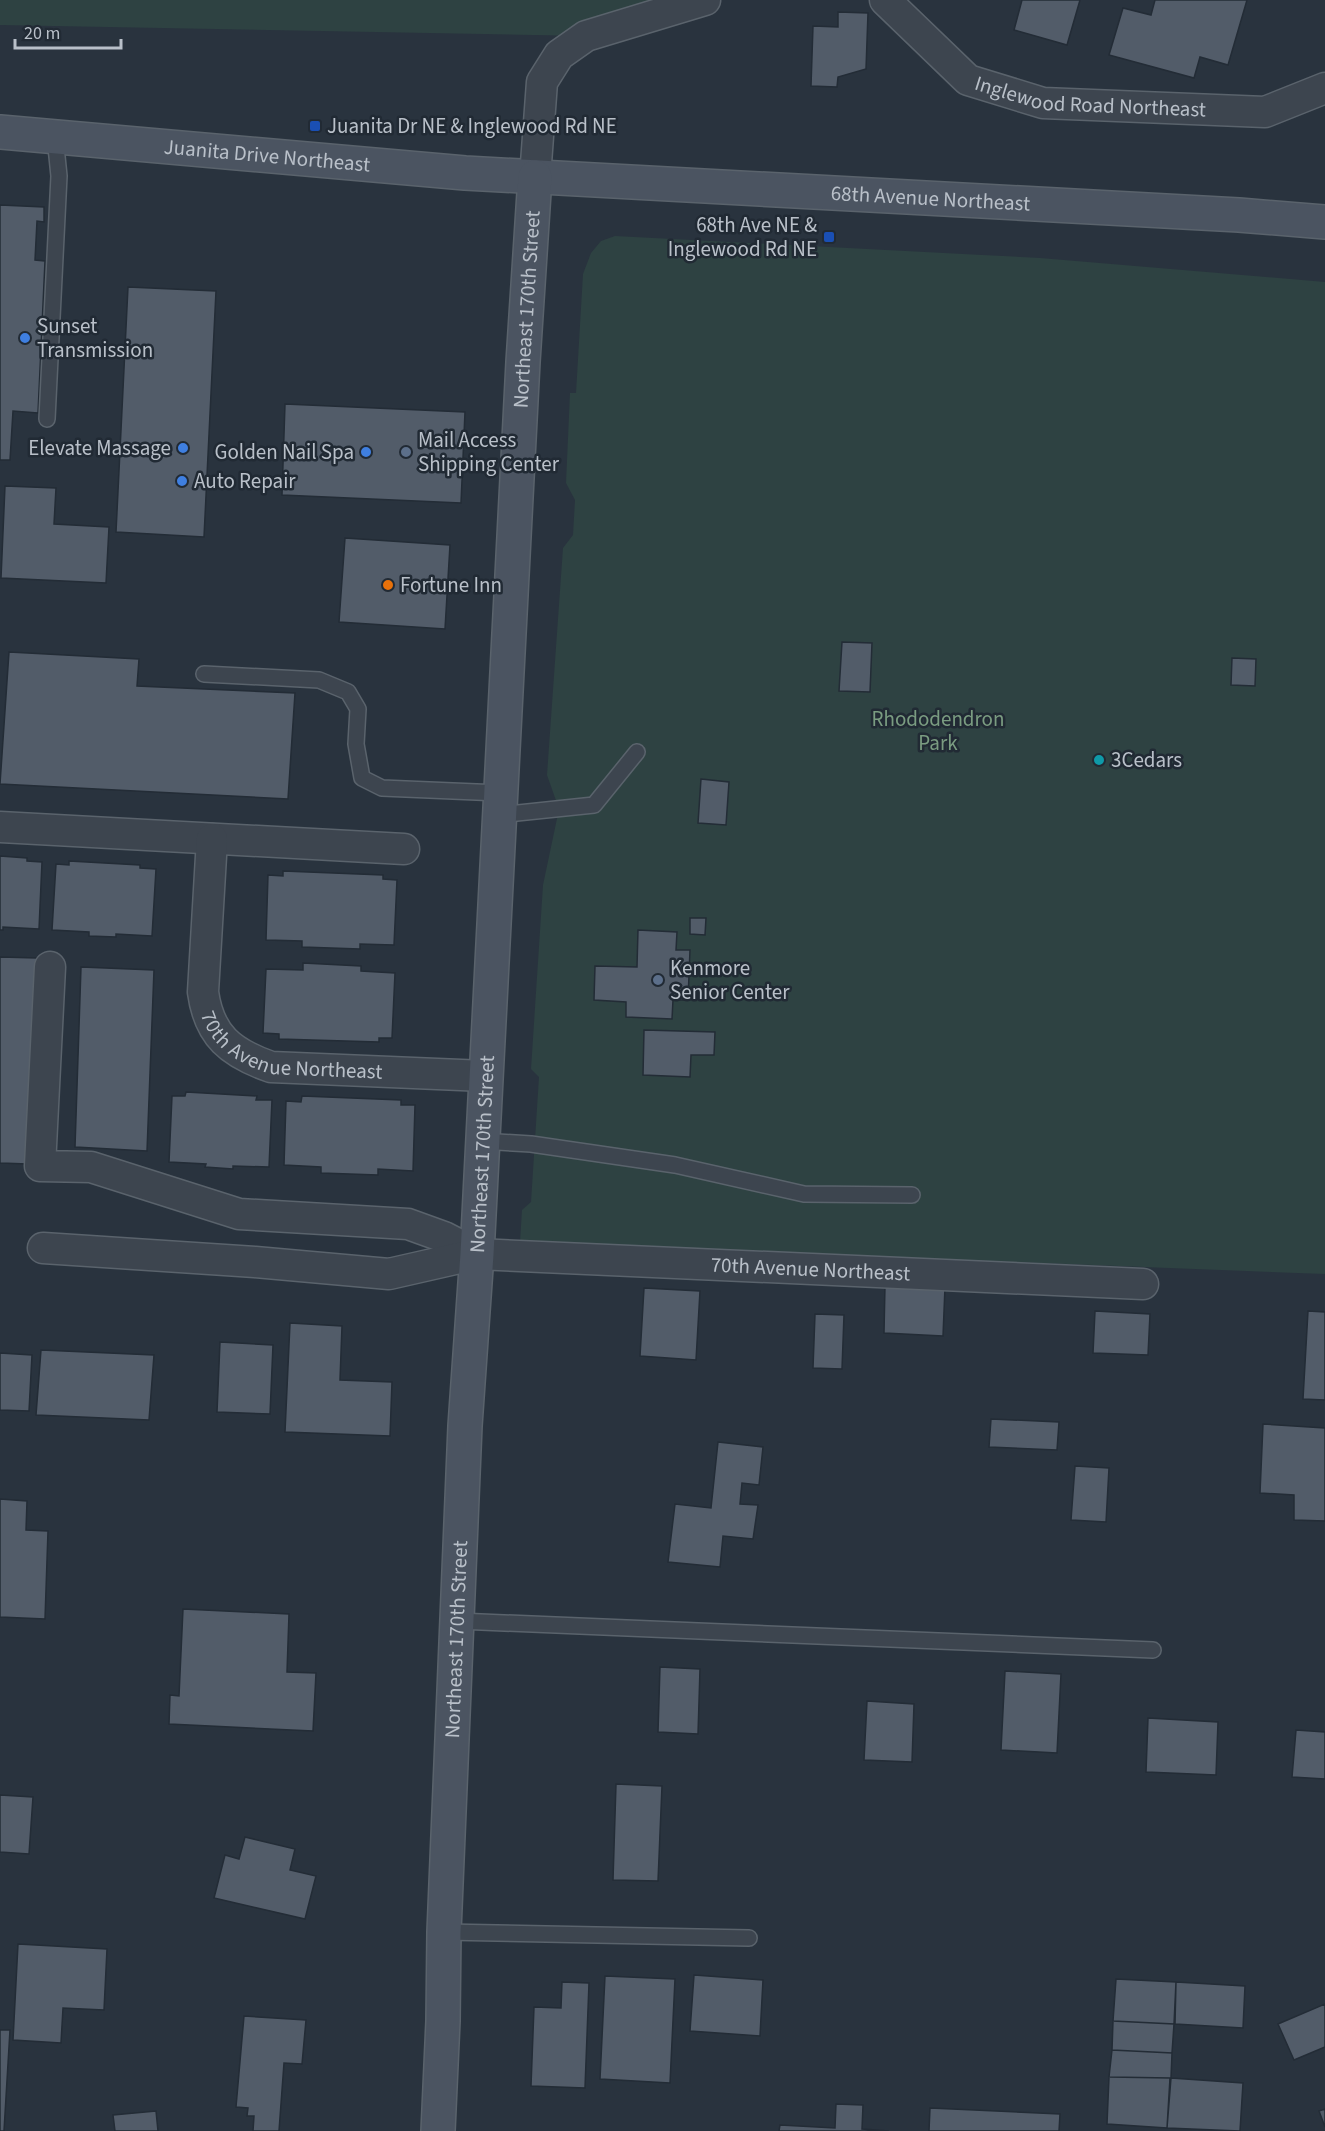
<svg xmlns="http://www.w3.org/2000/svg" width="1325" height="2131" viewBox="0 0 1325 2131" font-family="'Source Sans 3',sans-serif">
<style>
.green{fill:#2e4242}
.building{fill:#525c69;stroke:#232c36;stroke-width:1.5}
.lines{fill:none;stroke-linecap:round;stroke-linejoin:round}
.lane-casing{stroke:#5a636c;stroke-width:18}
.street-casing{stroke:#5a636c;stroke-width:33}
.secondary-casing{stroke:#5a636c;stroke-width:36}
.lane{stroke:#3d454f;stroke-width:15}
.street{stroke:#3d454f;stroke-width:30}
.secondary{stroke:#4b5461;stroke-width:33}
.transit-dot{fill:#1a4fb4;stroke:#212a34;stroke-width:2}
.shop-dot{fill:#3f7fe0;stroke:#212a34;stroke-width:2}
.service-dot{fill:#5c6f8a;stroke:#212a34;stroke-width:2}
.food-dot{fill:#e8710a;stroke:#212a34;stroke-width:2}
.culture-dot{fill:#0f9aa8;stroke:#212a34;stroke-width:2}
.labels{text-anchor:middle;dominant-baseline:central;stroke-width:5;stroke-linejoin:round;paint-order:stroke}
.street-label{font-size:21px;fill:#b9c0c9;stroke:#212a34}
.poi-label{font-size:21px;fill:#b9c0c9;stroke:#212a34;text-anchor:start}
.park-label{font-size:21px;fill:#7a9c81;stroke:#212a34}
</style>
<rect width="100%" height="100%" fill="#29333e"/>
<path class="green" d="M 0,0 L 705,0 L 586,36 L 0,25 Z
M 615,236 L 1040,258 L 1325,282 L 1325,1274 L 520,1243 L 522,1210 L 531,1202 L 539,1077 L 531,1069 L 543,885 L 559,809 L 547,775 L 563,548 L 573,535 L 575,500 L 566,483 L 570,393 L 576,393 L 583,274 L 591,253 L 601,241 Z"/>
<path class="building" d="M 1022,0 L 1080,0 L 1067,45 L 1014,30 Z
M 1155,0 L 1247,0 L 1228,65 L 1200,57 L 1194,78 L 1109,55 L 1123,8 L 1151,15 Z
M 838,12 L 868,13 L 866,69 L 838,77 L 837,87 L 811,86 L 813,26 L 838,27 Z
M 0,205 L 44,207 L 44,222 L 37,221 L 35,260 L 45,261 L 38,413 L 13,411 L 10,460 L 0,460 Z
M 128,287 L 216,291 L 204,537 L 116,532 Z
M 285,404 L 465,412 L 461,503 L 282,495 Z
M 5,486 L 56,488 L 54,524 L 109,527 L 106,583 L 1,578 Z
M 345,538 L 450,545 L 445,629 L 339,622 Z
M 842,642 L 872,643 L 870,692 L 839,691 Z
M 9,652 L 139,659 L 137,686 L 295,693 L 288,799 L 0,784 Z
M 1232,658 L 1256,659 L 1255,686 L 1231,685 Z
M 701,779 L 729,782 L 726,825 L 698,823 Z
M 0,856 L 27,858 L 27,861 L 42,862 L 39,929 L 3,927 L 3,930 L 0,930 Z
M 69,861 L 140,865 L 140,868 L 156,869 L 152,936 L 116,934 L 116,937 L 89,936 L 89,932 L 52,930 L 56,864 L 69,865 Z
M 283,871 L 383,875 L 383,879 L 397,880 L 394,945 L 360,944 L 360,949 L 302,947 L 302,941 L 266,940 L 268,875 L 283,876 Z
M 690,918 L 706,918 L 705,935 L 690,934 Z
M 638,930 L 677,932 L 676,950 L 690,950 L 688,1000 L 673,1000 L 672,1019 L 626,1017 L 626,1002 L 594,1000 L 595,966 L 637,967 Z
M 0,957 L 37,958 L 28,1164 L 0,1163 Z
M 303,963 L 361,966 L 361,971 L 395,973 L 392,1038 L 379,1038 L 379,1042 L 279,1039 L 279,1034 L 263,1033 L 266,969 L 303,970 Z
M 81,967 L 154,970 L 147,1151 L 75,1147 Z
M 644,1030 L 715,1032 L 714,1055 L 691,1055 L 690,1077 L 643,1075 Z
M 186,1092 L 257,1096 L 256,1100 L 272,1100 L 269,1167 L 233,1166 L 233,1169 L 205,1167 L 206,1164 L 169,1162 L 172,1096 L 185,1096 Z
M 302,1096 L 401,1100 L 401,1105 L 415,1105 L 413,1171 L 378,1169 L 378,1175 L 321,1173 L 321,1167 L 284,1165 L 286,1101 L 301,1102 Z
M 885,1285 L 945,1287 L 943,1336 L 884,1333 Z
M 644,1288 L 700,1291 L 696,1360 L 640,1356 Z
M 1095,1311 L 1150,1314 L 1148,1355 L 1093,1353 Z
M 1308,1311 L 1325,1312 L 1325,1400 L 1303,1399 Z
M 815,1314 L 844,1315 L 842,1369 L 813,1368 Z
M 290,1323 L 342,1326 L 340,1380 L 392,1382 L 390,1436 L 285,1432 Z
M 220,1342 L 273,1345 L 270,1414 L 217,1412 Z
M 41,1350 L 154,1355 L 149,1420 L 36,1415 Z
M 0,1353 L 32,1355 L 29,1411 L 0,1410 Z
M 991,1419 L 1059,1422 L 1057,1450 L 989,1447 Z
M 1263,1424 L 1325,1428 L 1325,1521 L 1294,1520 L 1294,1495 L 1260,1493 Z
M 718,1442 L 763,1447 L 759,1485 L 742,1483 L 740,1504 L 758,1505 L 753,1539 L 723,1536 L 720,1567 L 668,1562 L 675,1504 L 711,1508 Z
M 1075,1466 L 1109,1468 L 1106,1522 L 1071,1520 Z
M 0,1499 L 27,1501 L 26,1530 L 48,1531 L 45,1619 L 0,1617 Z
M 183,1609 L 289,1614 L 287,1672 L 316,1673 L 313,1731 L 169,1724 L 170,1695 L 179,1696 Z
M 660,1667 L 700,1669 L 698,1734 L 658,1732 Z
M 1005,1671 L 1061,1674 L 1057,1753 L 1001,1750 Z
M 867,1701 L 914,1704 L 912,1762 L 864,1760 Z
M 1148,1718 L 1218,1722 L 1216,1775 L 1146,1772 Z
M 1296,1730 L 1325,1732 L 1325,1779 L 1292,1777 Z
M 616,1784 L 662,1786 L 658,1881 L 613,1880 Z
M 0,1795 L 33,1797 L 29,1854 L 0,1852 Z
M 245,1837 L 295,1849 L 290,1870 L 316,1876 L 305,1919 L 214,1898 L 225,1855 L 239,1859 Z
M 18,1944 L 107,1949 L 104,2010 L 63,2008 L 61,2043 L 13,2040 Z
M 694,1975 L 763,1980 L 760,2036 L 690,2031 Z
M 605,1976 L 675,1979 L 670,2083 L 600,2079 Z
M 1116,1979 L 1176,1982 L 1174,2024 L 1113,2021 Z
M 562,1982 L 589,1983 L 585,2088 L 531,2086 L 534,2007 L 561,2008 Z
M 1176,1982 L 1245,1986 L 1243,2028 L 1175,2024 Z
M 1325,2004 L 1325,2047 L 1294,2060 L 1278,2024 Z
M 244,2016 L 306,2020 L 302,2064 L 284,2063 L 279,2131 L 253,2131 L 254,2116 L 247,2116 L 248,2108 L 236,2107 Z
M 1113,2021 L 1174,2024 L 1172,2053 L 1112,2050 Z
M 0,2030 L 10,2030 L 4,2131 L 0,2131 Z
M 1112,2050 L 1172,2053 L 1171,2078 L 1109,2077 Z
M 1109,2077 L 1170,2078 L 1167,2128 L 1107,2124 Z
M 1171,2078 L 1243,2083 L 1240,2131 L 1167,2128 Z
M 836,2104 L 863,2105 L 862,2129 L 889,2131 L 779,2131 L 780,2125 L 835,2128 Z
M 930,2108 L 1060,2114 L 1059,2131 L 929,2131 Z
M 1325,2109 L 1325,2127 L 1319,2111 Z
M 156,2111 L 158,2131 L 115,2131 L 113,2115 Z"/>
<g class="lines">
<g class="lane-casing">
<path id="lane" d="M 47,419 L 59,176 L 55,137
M 204,674 L 319,680 L 348,692 L 358,709 L 356,744 L 362,778 L 382,788 L 500,793
M 499,815 L 594,805 L 637,752
M 481,1141 L 531,1144 L 675,1165 L 804,1194 L 912,1195
M 458,1621 L 1153,1650
M 444,1932 L 749,1938"/>
</g>
<g class="street-casing">
<g id="street">
<path id="s1" d="M 885,0 L 968,80 L 1043,103 L 1265,112 L 1325,88"/>
<path d="M 535,177 L 542,82 L 559,55 L 586,36 L 705,0"/>
<path d="M 0,827 L 404,849"/>
<path id="s2" d="M 212,839 L 203,992 C 209,1036 231,1053 271,1067 L 485,1076"/>
<path d="M 50,967 L 40,1166 L 91,1167 L 239,1214 L 408,1224 L 444,1237 L 477,1254"/>
<path id="s3" d="M 43,1248 L 255,1262 L 389,1274 L 477,1254 L 1143,1284"/>
</g>
</g>
<g class="secondary-casing">
<g id="secondary">
<path id="s4" d="M 0,132 L 465,173 L 1239,215 L 1325,222"/>
<path id="s5" d="M 438,2131 L 443,2021 L 444,1932 L 465,1426 L 477,1254 L 523,362 L 535,177"/>
</g>
</g>
<use href="#lane" class="lane"/>
<use href="#street" class="street"/>
<use href="#secondary" class="secondary"/>
</g>
<g class="transit-dot">
<rect x="309" y="120" width="12" height="12" rx="3"/>
<rect x="823" y="231" width="12" height="12" rx="3"/>
</g>
<g class="shop-dot">
<circle cx="25" cy="338" r="6"/>
<circle cx="183" cy="448" r="6"/>
<circle cx="366" cy="452" r="6"/>
<circle cx="182" cy="481" r="6"/>
</g>
<g class="service-dot">
<circle cx="406" cy="452" r="6"/>
<circle cx="658" cy="980" r="6"/>
</g>
<circle class="food-dot" cx="388" cy="585" r="6"/>
<circle class="culture-dot" cx="1099" cy="760" r="6"/>
<g class="labels">
<g class="street-label">
<text stroke="none"><textPath href="#s1" startOffset="240">Inglewood Road Northeast</textPath></text>
<text stroke="none"><textPath href="#s4" startOffset="268">Juanita Drive Northeast</textPath></text>
<text stroke="none"><textPath href="#s4" startOffset="933">68th Avenue Northeast</textPath></text>
<text stroke="none"><textPath href="#s5" startOffset="1824">Northeast 170th Street</textPath></text>
<text stroke="none"><textPath href="#s2" startOffset="273">70th Avenue Northeast</textPath></text>
<text stroke="none"><textPath href="#s5" startOffset="978">Northeast 170th Street</textPath></text>
<text stroke="none"><textPath href="#s3" startOffset="771">70th Avenue Northeast</textPath></text>
<text stroke="none"><textPath href="#s5" startOffset="492">Northeast 170th Street</textPath></text>
</g>
<g class="poi-label">
<text x="327" y="126">Juanita Dr NE &amp; Inglewood Rd NE</text>
<text x="817" y="225" text-anchor="end">68th Ave NE &amp;<tspan x="817" dy="24">Inglewood Rd NE</tspan></text>
<text x="37" y="326">Sunset<tspan x="37" dy="24">Transmission</tspan></text>
<text x="418" y="440">Mail Access<tspan x="418" dy="24">Shipping Center</tspan></text>
<text x="171" y="448" text-anchor="end">Elevate Massage</text>
<text x="354" y="452" text-anchor="end">Golden Nail Spa</text>
<text x="194" y="481">Auto Repair</text>
<text x="400" y="585">Fortune Inn</text>
<text x="1111" y="760">3Cedars</text>
<text x="670" y="968">Kenmore<tspan x="670" dy="24">Senior Center</tspan></text>
</g>
<g class="park-label">
<text x="938" y="719">Rhododendron<tspan x="938" dy="24">Park</tspan></text>
</g>
</g>
<path d="M15 39v9h106v-9" fill="none" stroke="#b9c0c9" stroke-width="3"/>
<text x="24" y="39" font-size="18" fill="#b9c0c9" stroke="#212a34" stroke-width="4.5" paint-order="stroke">20 m</text>
</svg>
